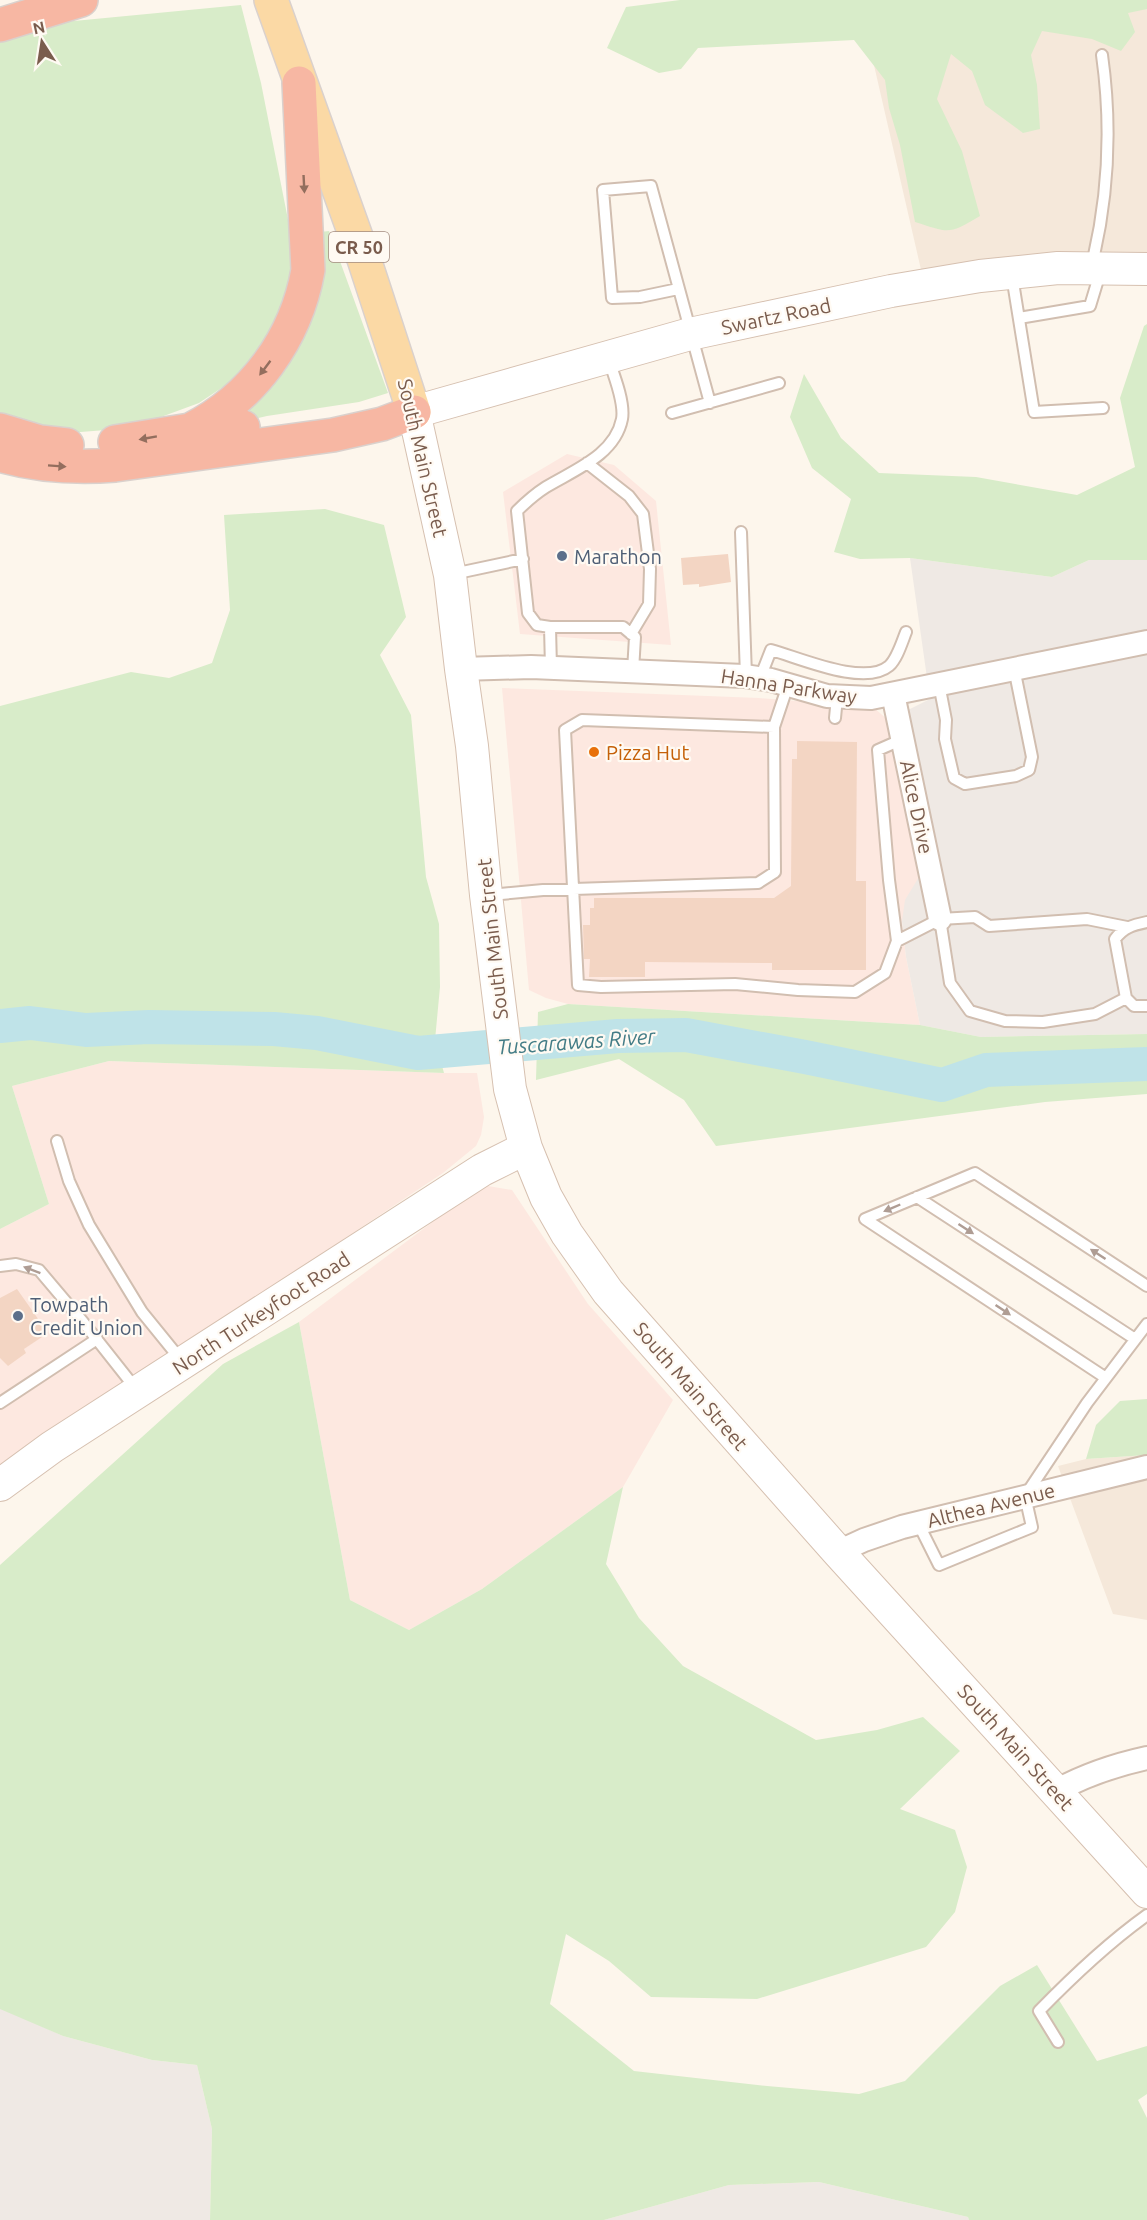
<svg xmlns="http://www.w3.org/2000/svg" width="1147" height="2220" viewBox="0 0 1147 2220" font-family="Ubuntu,sans-serif">
<style>
.residential{fill:#f5e8da}
.commercial{fill:#fde8e0}
.industrial{fill:#efe9e4}
.green{fill:#d8ecc9}
.lines{fill:none;stroke-linecap:round;stroke-linejoin:round}
.river{stroke:#bfe3e8;stroke-width:34}
.building{fill:#f3d5c3}
.lane-casing{stroke:#d1beb0;stroke-width:14}
.street-casing{stroke:#d1beb0;stroke-width:26}
.secondary-casing{stroke:#d6c0b0;stroke-width:34}
.primary-casing{stroke:#dad1cd;stroke-width:36}
.highway-casing{stroke:#dad1cd;stroke-width:36}
.lane{stroke:#fff;stroke-width:10}
.street{stroke:#fff;stroke-width:22}
.secondary{stroke:#fff;stroke-width:32}
.primary{stroke:#fbd9a5;stroke-width:33}
.highway{stroke:#f7b7a3;stroke-width:33}
.oneway{fill:#936e5e}
.oneway2{fill:#af9d94}
.service-dot{fill:#5c6f8a;stroke:#fffaf3;stroke-width:2}
.food-dot{fill:#e8710a;stroke:#fffaf3;stroke-width:2}
.labels{text-anchor:middle;dominant-baseline:central;stroke-width:4.5;stroke-linejoin:round;paint-order:stroke}
.shield{fill:#fffaf3;stroke:#a28b7f;stroke-width:1.5}
.shield-label{font-size:18px;font-weight:bold;fill:#7a5c4d}
.street-label{font-size:20px;fill:#7a5c4d;stroke:#fffaf3}
.service-label{font-size:20px;fill:#4e5e75;stroke:#fffaf3;text-anchor:start}
.food-label{font-size:20px;fill:#c56008;stroke:#fffaf3;text-anchor:start}
.water-label{font-size:21px;font-style:italic;fill:#437c86;stroke:#fffaf3}
</style>
<rect width="100%" height="100%" fill="#fdf6ec"/>
<path class="residential" d="M 859,0 L 1147,0 L 1147,264 L 922,274 Z
M 1147,1455 L 1147,1620 L 1113,1614 L 1058,1466 L 1086,1459 Z"/>
<path class="commercial" d="M 567,454 L 614,465 L 656,501 L 671,645 L 520,634 L 503,492 Z
M 502,688 L 759,698 L 873,707 L 888,720 L 922,872 L 902,921 L 906,957 L 920,1025 L 568,1004 L 546,998 L 529,990 Z
M 109,1061 L 444,1073 L 477,1073 L 484,1117 L 481,1135 L 476,1146 L 443,1173 L 0,1468 L 0,1229 L 49,1204 L 12,1086 Z
M 482,1185 L 512,1190 L 588,1304 L 673,1400 L 623,1487 L 482,1589 L 409,1630 L 350,1600 L 299,1322 Z"/>
<path class="industrial" d="M 910,558 L 1052,577 L 1089,560 L 1147,560 L 1147,1034 L 981,1037 L 920,1025 L 906,957 L 902,921 L 905,900 L 922,872 L 888,720 L 930,699 Z
M 2,2008 L 63,2036 L 152,2060 L 197,2065 L 212,2129 L 210,2220 L 0,2220 L 0,2009 Z
M 819,2182 L 968,2217 L 969,2220 L 604,2220 L 729,2185 Z"/>
<path class="green" d="M 680,0 L 1147,0 L 1147,9 L 1128,13 L 1135,32 L 1121,51 L 1092,39 L 1042,31 L 1031,55 L 1037,85 L 1040,129 L 1023,133 L 985,105 L 972,71 L 951,54 L 937,99 L 962,151 L 980,216 C 948,235 950,233 915,222 L 900,145 L 889,108 L 885,80 L 854,40 L 698,48 L 681,69 L 659,73 L 607,48 L 626,7 Z
M 241,5 L 261,83 L 294,250 L 289,307 L 250,369 L 199,403 L 131,428 L 68,433 L 0,416 L 0,38 L 32,25 Z
M 329,231 L 388,393 L 359,402 L 267,416 L 218,427 L 237,413 L 320,232 Z
M 1147,324 L 1147,560 L 1089,560 L 1052,577 L 910,558 L 860,559 L 834,552 L 851,499 L 812,468 L 790,417 L 804,374 L 841,438 L 879,473 L 976,477 L 1077,495 L 1135,467 L 1120,398 L 1144,326 Z
M 325,509 L 384,525 L 406,617 L 380,655 L 411,715 L 426,877 L 439,924 L 440,987 L 435,1040 L 444,1073 L 109,1061 L 12,1086 L 49,1204 L 0,1229 L 0,706 L 131,672 L 169,678 L 212,663 L 230,610 L 224,515 Z
M 568,1004 L 920,1025 L 981,1037 L 1147,1034 L 1147,1094 L 1045,1102 L 716,1146 L 684,1100 L 619,1059 L 536,1080 L 538,1012 Z
M 299,1322 L 350,1600 L 409,1630 L 482,1589 L 623,1487 L 606,1564 L 639,1618 L 683,1666 L 816,1740 L 877,1730 L 923,1717 L 960,1751 L 900,1809 L 955,1830 L 967,1867 L 955,1912 L 926,1947 L 757,1999 L 651,1997 L 609,1961 L 566,1934 L 550,2004 L 634,2071 L 767,2086 L 859,2094 L 905,2081 L 1000,1986 L 1037,1965 L 1097,2061 L 1147,2046 L 1147,2094 L 1138,2100 L 1147,2118 L 1147,2220 L 969,2220 L 968,2217 L 819,2182 L 729,2185 L 604,2220 L 210,2220 L 212,2129 L 197,2065 L 152,2060 L 63,2036 L 0,2009 L 0,1565 L 223,1364 Z
M 1147,1399 L 1147,1455 L 1086,1459 L 1096,1425 L 1120,1401 Z"/>
<g class="lines">
<path class="river" d="M 0,1026 L 30,1023 L 86,1030 L 149,1027 L 274,1029 L 317,1033 L 418,1053 L 618,1036 L 686,1035 L 805,1057 L 942,1085 L 986,1070 L 1147,1064"/>
</g>
<path class="building" d="M 728,554 L 731,582 L 699,587 L 699,584 L 683,585 L 681,558 Z
M 797,741 L 857,742 L 856,881 L 866,881 L 866,970 L 772,970 L 772,963 L 645,962 L 645,977 L 589,977 L 590,959 L 584,959 L 583,925 L 590,925 L 590,908 L 594,908 L 594,898 L 774,898 L 791,886 L 792,759 L 797,759 Z
M 17,1289 L 48,1333 L 24,1349 L 26,1353 L 8,1366 L 0,1358 L 0,1298 Z"/>
<g class="lines">
<g class="lane-casing">
<path id="lane" d="M 1092,264 C 1109,194 1112,126 1102,55
M 1012,276 L 1034,412 L 1103,408
M 678,289 L 640,297 L 612,298 L 603,190 L 651,186 L 710,403
M 1019,318 L 1090,306 L 1100,273
M 609,361 C 614,375 625,403 622,419 C 615,455 574,470 546,487 C 535,494 526,502 517,511 L 528,613 L 537,625 L 550,627 L 623,627 L 635,637 L 633,671
M 672,413 L 779,383
M 587,463 L 629,496 L 643,514 L 650,569 L 649,604 L 631,634
M 741,532 L 746,676
M 453,574 L 523,559
M 550,627 L 551,668
M 760,678 L 771,650 C 798,657 864,687 889,666 C 897,659 902,642 906,632
M 939,684 L 946,720 L 945,739 L 954,778 L 965,784 L 1016,776 L 1029,770 L 1032,757 L 1014,668
M 835,718 L 837,697
M 774,727 L 582,720 L 565,730 L 578,985 L 601,987 L 735,984 L 798,990 L 855,992 L 885,973 L 897,941 L 889,880 L 878,750 L 903,739
M 490,895 L 543,890 L 758,883 L 775,872 L 774,727 L 788,685
M 940,919 L 950,983 L 970,1011 L 1005,1021 L 1043,1022 L 1095,1014 L 1126,998
M 1147,922 C 1133,925 1124,927 1115,939 L 1126,998 L 1134,1006 L 1147,1006
M 897,941 L 940,919 L 975,917 L 989,926 L 1087,919 L 1127,927
M 57,1141 L 69,1181 L 89,1225 L 142,1312 L 181,1360
M 917,1197 L 1135,1339
M 0,1266 L 16,1264 L 39,1270 L 83,1322 L 136,1389
M 1106,1378 L 865,1219 L 975,1173 L 1147,1286
M 0,1403 L 97,1339
M 918,1523 L 939,1565 L 1032,1527 L 1025,1496 L 1087,1403 L 1147,1324
M 1058,2042 L 1039,2011 C 1073,1976 1108,1943 1147,1915"/>
</g>
<g class="street-casing">
<path id="street" d="M 461,669 L 531,667 L 744,676 L 771,680 L 827,696 L 871,698 L 1147,642
M 893,694 L 940,919
M 838,1552 L 864,1540 L 902,1527 L 1147,1467
M 1056,1791 C 1085,1775 1115,1765 1147,1758"/>
</g>
<g class="secondary-casing">
<path id="secondary" d="M 1147,269 L 1058,268 L 980,276 L 891,291 L 690,334 L 414,412 L 450,575 L 461,669 L 472,746 L 486,895 L 510,1089 L 526,1148 L 546,1197 L 567,1234 L 608,1292 L 838,1552 L 1147,1892
M 0,1485 L 52,1447 L 482,1170 L 526,1148"/>
</g>
<g class="primary-casing">
<path id="primary" d="M 271,0 L 364,259 L 414,412"/>
</g>
<g class="highway-casing">
<path id="highway" d="M 0,25 L 81,0
M 0,430 L 40,442 L 67,445
M 190,430 C 253,398 296,339 308,270 L 299,83
M 115,442 L 190,430 L 218,430 L 243,427
M 0,455 C 38,466 76,468 115,465 L 333,435 L 382,424 L 414,412"/>
</g>
<use href="#lane" class="lane"/>
<use href="#street" class="street"/>
<use href="#secondary" class="secondary"/>
<use href="#primary" class="primary"/>
<use href="#highway" class="highway"/>
</g>
<defs><path id="oneway-solid" d="M-6-.8H1V-3.2L6.5 0L1 3.2V.8H-6Z" transform="scale(1.5)"/></defs>
<g class="oneway">
<use href="#oneway-solid" transform="translate(304 184) rotate(87)"/>
<use href="#oneway-solid" transform="translate(265 368) rotate(127)"/>
<use href="#oneway-solid" transform="translate(148 438) rotate(170)"/>
<use href="#oneway-solid" transform="translate(57 466) rotate(4)"/>
</g>
<g class="oneway2">
<use href="#oneway-solid" transform="translate(892 1208) rotate(157)"/>
<use href="#oneway-solid" transform="translate(966 1229) rotate(33)"/>
<use href="#oneway-solid" transform="translate(1098 1254) rotate(-147)"/>
<use href="#oneway-solid" transform="translate(32 1270) rotate(-159)"/>
<use href="#oneway-solid" transform="translate(1003 1310) rotate(34)"/>
</g>
<g class="service-dot">
<circle cx="562" cy="556" r="6"/>
<circle cx="18" cy="1316" r="6"/>
</g>
<circle class="food-dot" cx="594" cy="752" r="6"/>
<g class="labels">
<rect class="shield" x="329" y="232" width="60" height="30" rx="4.5"/>
<g class="shield-label">
<text x="359" y="247">CR 50</text>
</g>
<g class="street-label">
<text transform="translate(776 316) rotate(-12)">Swartz Road</text>
<text transform="translate(423 458) rotate(77)">South Main Street</text>
<text transform="translate(789 686) rotate(9)">Hanna Parkway</text>
<text transform="translate(917 807) rotate(78)">Alice Drive</text>
<text transform="translate(492 939) rotate(-96)">South Main Street</text>
<text transform="translate(261 1313) rotate(-33)">North Turkeyfoot Road</text>
<text transform="translate(691 1386) rotate(49)">South Main Street</text>
<text transform="translate(991 1505) rotate(-14)">Althea Avenue</text>
<text transform="translate(1016 1747) rotate(48)">South Main Street</text>
</g>
<g class="service-label">
<text x="574" y="556">Marathon</text>
<text x="30" y="1304">Towpath<tspan x="30" dy="23">Credit Union</tspan></text>
</g>
<g class="food-label">
<text x="606" y="752">Pizza Hut</text>
</g>
<g class="water-label">
<text transform="translate(576 1041) rotate(-4)">Tuscarawas River</text>
</g>
</g>
<g transform="translate(42 42) rotate(348)" stroke="#fffaf3" stroke-width="4.5" paint-order="stroke">
<path d="M0-4.5L10 22L0 15L-10 22Z" fill="#7a5c4d"/>
<text y="-9" font-size="16" font-weight="bold" text-anchor="middle" fill="#7a5c4d">N</text>
</g>
</svg>
